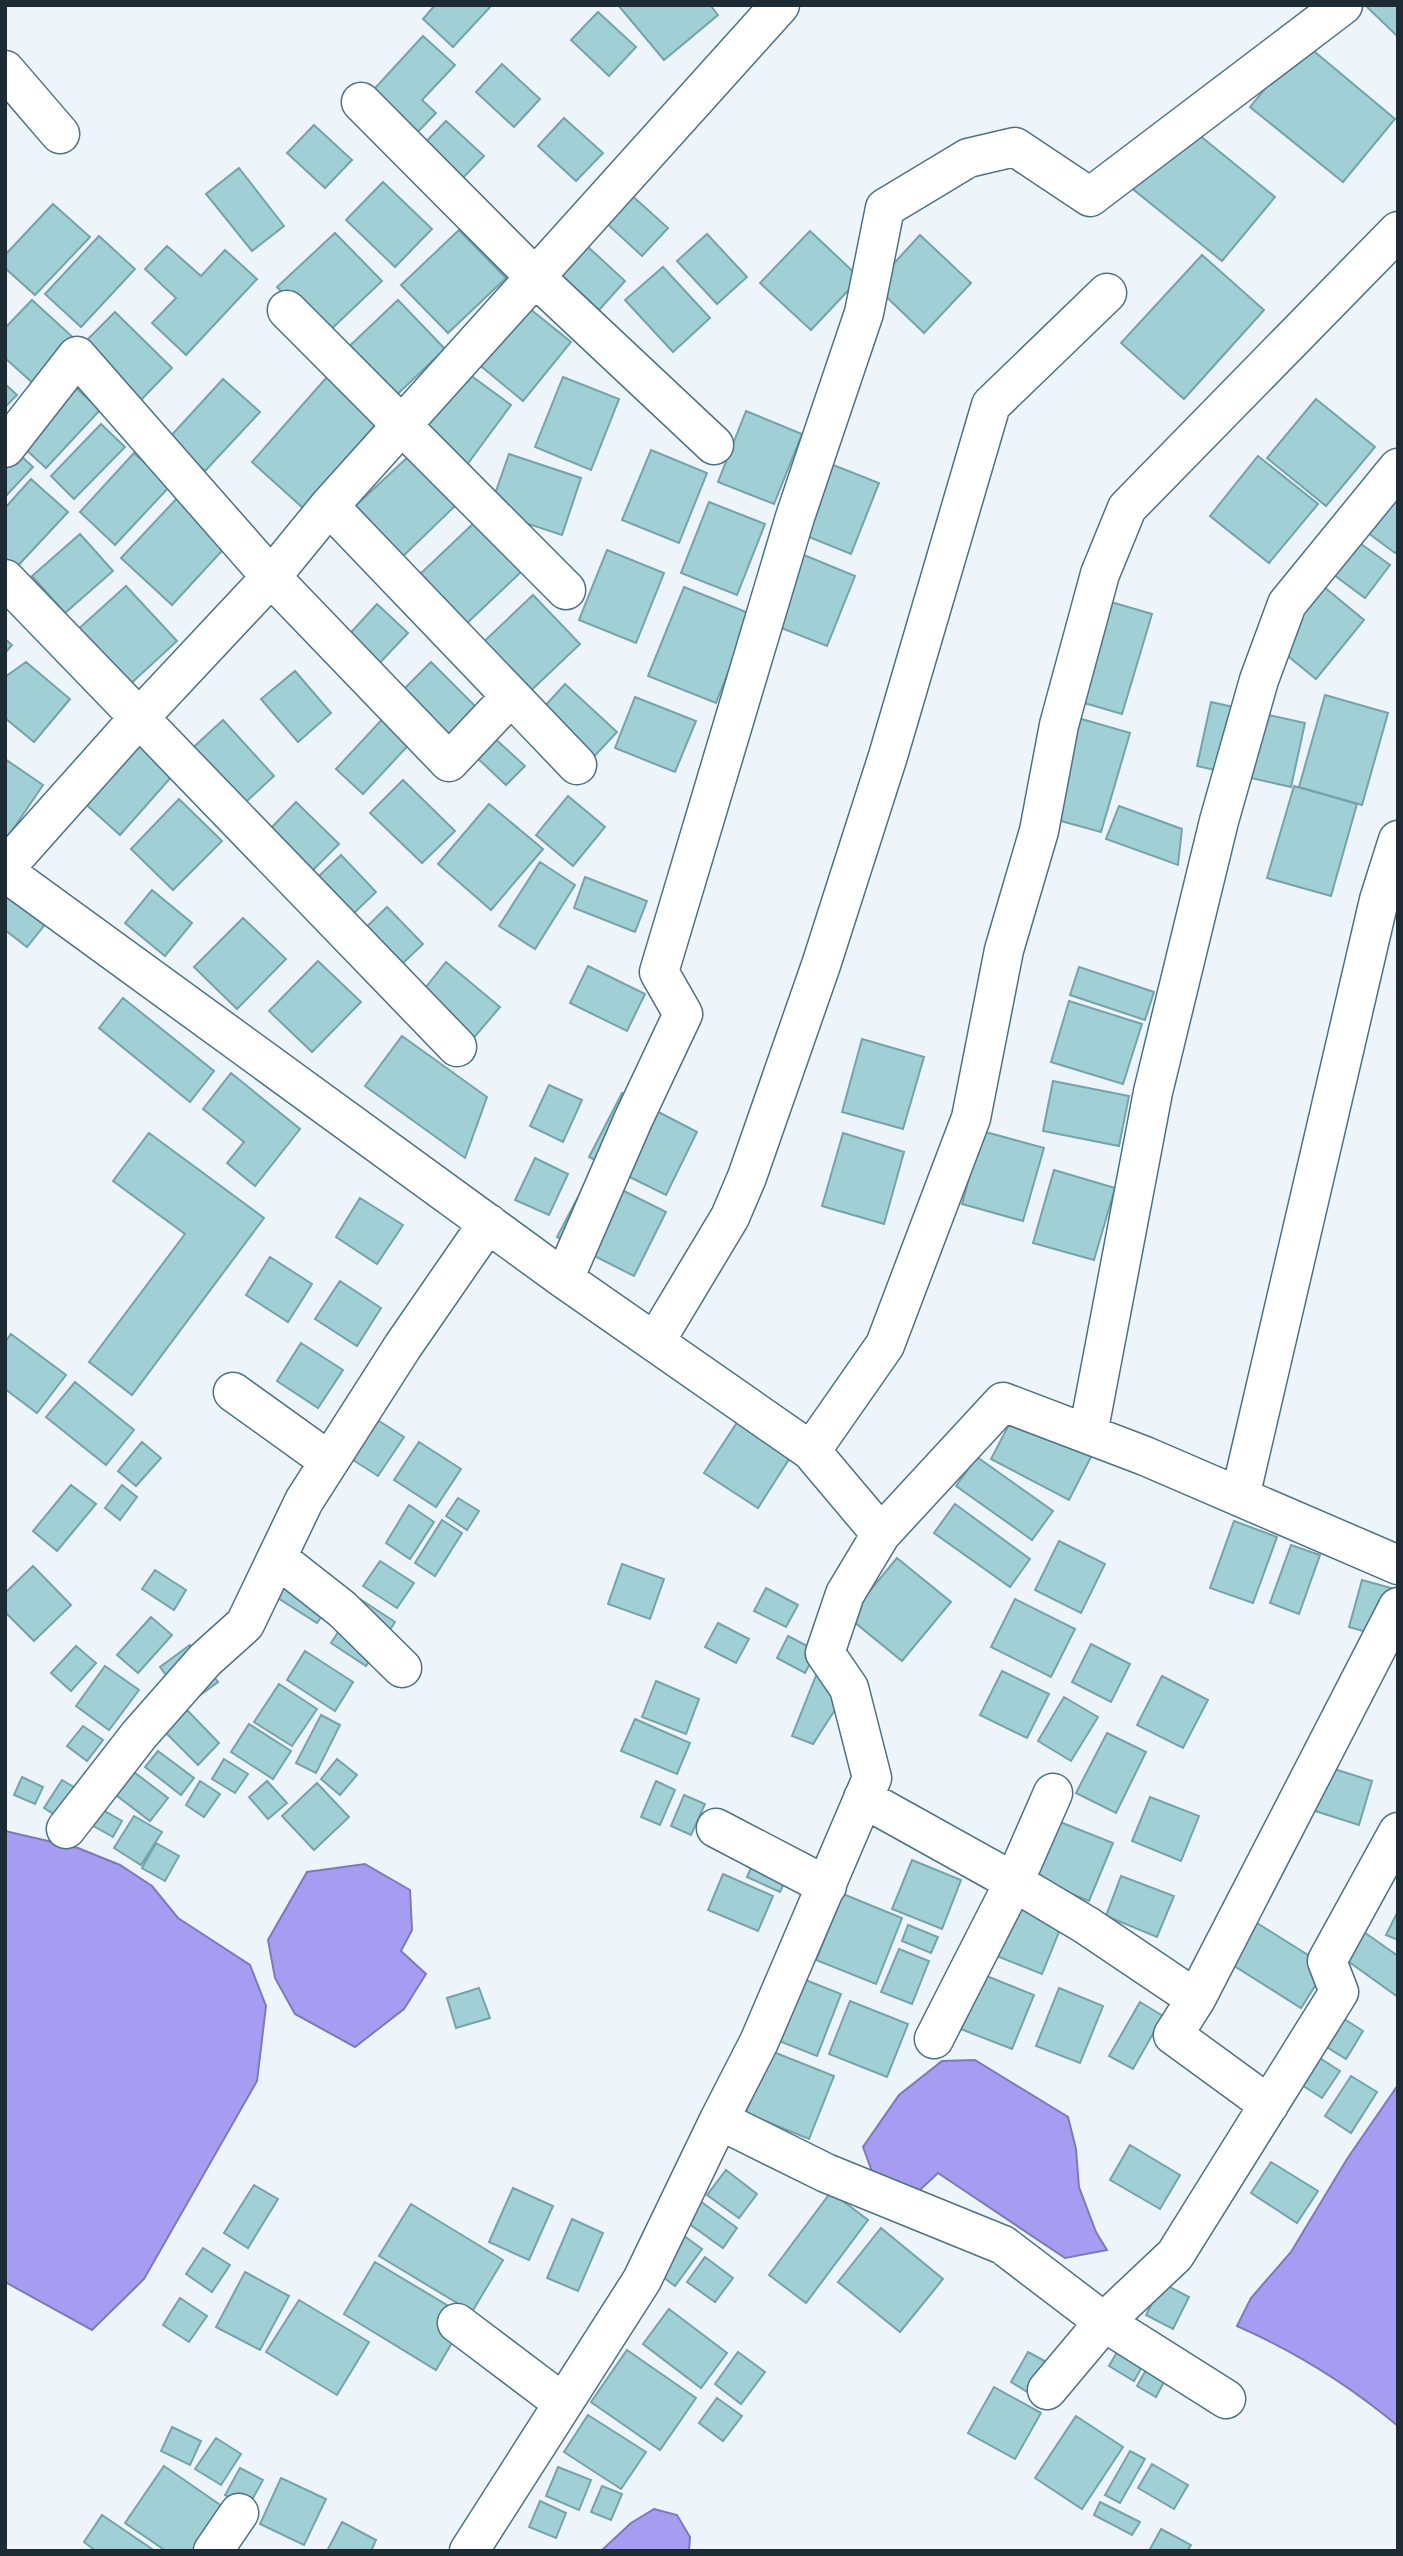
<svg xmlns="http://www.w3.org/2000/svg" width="1403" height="2556" viewBox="0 0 1403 2556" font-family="Cabin,sans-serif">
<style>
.water{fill:#a69cf2;stroke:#7d7ab9;stroke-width:2}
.building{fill:#a0cfd5;stroke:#75a3a9;stroke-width:2}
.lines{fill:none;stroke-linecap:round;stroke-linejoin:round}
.minor-casing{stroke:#4e7184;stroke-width:41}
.minor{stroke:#fff;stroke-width:38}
</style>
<rect width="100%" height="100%" fill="#eef5fa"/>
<path class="water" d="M 5,1831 L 78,1848 L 120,1865 L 152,1886 L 178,1918 L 250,1965 L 266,2006 L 257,2081 L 144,2279 L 92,2330 L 5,2282 Z
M 365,1864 L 410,1890 L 412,1930 L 401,1951 L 426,1974 L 404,2009 L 355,2047 L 295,2014 L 275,1978 L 268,1940 L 307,1872 Z
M 975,2060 L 1068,2117 L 1076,2149 L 1079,2187 L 1096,2232 L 1107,2250 L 1065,2258 L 938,2173 L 905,2204 L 874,2177 L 863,2147 L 899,2095 L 942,2061 Z
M 1398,2085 L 1398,2426 C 1350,2386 1294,2351 1237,2326 L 1251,2298 L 1291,2252 L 1347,2159 Z
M 654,2509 L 677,2515 L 690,2537 L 689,2551 L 601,2551 L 631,2523 Z"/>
<path class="building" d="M 435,5 L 492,5 L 453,47 L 423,19 Z
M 618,5 L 710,5 L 718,15 L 664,60 Z
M 1365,5 L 1398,5 L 1398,37 Z
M 598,12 L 636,47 L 609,76 L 571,40 Z
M 423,36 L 455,65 L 422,100 L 436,113 L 410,140 L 366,98 Z
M 1303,42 L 1395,119 L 1343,182 L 1250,107 Z
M 502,64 L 540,99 L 514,127 L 476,92 Z
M 564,118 L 603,153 L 576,181 L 538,146 Z
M 446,121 L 484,156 L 457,184 L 419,149 Z
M 1182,121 L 1275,197 L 1222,261 L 1129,186 Z
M 314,125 L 352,160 L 325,188 L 287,153 Z
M 239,168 L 284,226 L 252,251 L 206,194 Z
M 383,182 L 432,229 L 395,267 L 346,220 Z
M 629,193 L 668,228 L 642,256 L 604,221 Z
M 53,204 L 90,237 L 35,295 L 5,268 L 5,255 Z
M 459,230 L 506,278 L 448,333 L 401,285 Z
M 810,231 L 860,278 L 811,330 L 760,283 Z
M 335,233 L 382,281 L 324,336 L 277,287 Z
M 707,234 L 747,277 L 717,304 L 677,261 Z
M 920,235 L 971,283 L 924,333 L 874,285 Z
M 99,236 L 135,269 L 81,327 L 45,294 Z
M 167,246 L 201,276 L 225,250 L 257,279 L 186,355 L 152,323 L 176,298 L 145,269 Z
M 587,246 L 625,281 L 599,310 L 560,274 Z
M 1202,255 L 1264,310 L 1184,399 L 1121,343 Z
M 663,267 L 710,318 L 673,352 L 625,300 Z
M 32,300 L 77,341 L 35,385 L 5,358 L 5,328 Z
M 398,300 L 445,349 L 387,404 L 340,355 Z
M 524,304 L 571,342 L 523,401 L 476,362 Z
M 115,312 L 172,368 L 138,403 L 80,347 Z
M 462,369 L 511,405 L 466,466 L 417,430 Z
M 64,377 L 100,410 L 46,468 L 10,435 Z
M 327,377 L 378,422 L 303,508 L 252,462 Z
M 563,377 L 619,399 L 591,470 L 535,447 Z
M 223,379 L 260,412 L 205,471 L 169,438 Z
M 5,384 L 17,395 L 5,407 Z
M 1316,399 L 1375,447 L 1326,506 L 1267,458 Z
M 746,411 L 802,434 L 774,504 L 718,482 Z
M 101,424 L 125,447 L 74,499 L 51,476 Z
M 5,441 L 33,467 L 5,497 Z
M 651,450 L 707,473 L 679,543 L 622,520 Z
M 134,453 L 170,486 L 115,545 L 80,512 Z
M 509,454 L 581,478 L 562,535 L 489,511 Z
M 409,456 L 456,505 L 399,560 L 351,510 Z
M 1258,456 L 1318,504 L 1269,563 L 1210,516 Z
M 823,461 L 879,483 L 851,554 L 794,531 Z
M 31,479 L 68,512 L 13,571 L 5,564 L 5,508 Z
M 1376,488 L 1398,504 L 1398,550 L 1395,553 L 1352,521 Z
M 181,494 L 231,541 L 172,605 L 121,558 Z
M 709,502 L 765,524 L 737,595 L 681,573 Z
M 475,522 L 522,571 L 464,626 L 417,577 Z
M 1346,533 L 1390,565 L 1365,598 L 1322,566 Z
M 80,534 L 113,571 L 65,613 L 32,576 Z
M 607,550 L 664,573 L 636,643 L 579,620 Z
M 799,553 L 855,576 L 827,646 L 771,624 Z
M 1306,572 L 1364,620 L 1316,679 L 1257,631 Z
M 126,586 L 177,641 L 127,687 L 75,632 Z
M 684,587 L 751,614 L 716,703 L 648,676 Z
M 533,595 L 580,644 L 522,699 L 475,650 Z
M 1087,595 L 1152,614 L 1122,714 L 1057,695 Z
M 377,604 L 408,633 L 373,670 L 343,641 Z
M 5,639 L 12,645 L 5,653 Z
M 26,662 L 70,699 L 34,742 L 5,718 L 5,677 Z
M 431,662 L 487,718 L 456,749 L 400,693 Z
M 295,671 L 331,713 L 298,742 L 261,699 Z
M 565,684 L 617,732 L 587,764 L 535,717 Z
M 1325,695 L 1388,713 L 1362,805 L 1299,787 Z
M 635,697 L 696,721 L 675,772 L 615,748 Z
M 1211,702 L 1305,723 L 1291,787 L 1197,766 Z
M 388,713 L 415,738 L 363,794 L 336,769 Z
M 1078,718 L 1130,733 L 1101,832 L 1050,818 Z
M 223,720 L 274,776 L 224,822 L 173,766 Z
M 491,735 L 525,766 L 506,785 L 473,754 Z
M 134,741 L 173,775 L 120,835 L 81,800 Z
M 5,759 L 43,785 L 7,838 L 5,836 Z
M 403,780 L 455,831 L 422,863 L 370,813 Z
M 1294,786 L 1357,804 L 1331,896 L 1267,878 Z
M 568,796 L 605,827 L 573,866 L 536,835 Z
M 179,799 L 222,841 L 173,890 L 131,849 Z
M 296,802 L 339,844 L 290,893 L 248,852 Z
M 489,804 L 543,849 L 491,910 L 438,864 Z
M 1119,806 L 1182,829 L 1178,865 L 1106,839 Z
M 341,855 L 376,892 L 331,935 L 296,898 Z
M 540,862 L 575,885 L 535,949 L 499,926 Z
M 585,877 L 647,901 L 635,932 L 574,908 Z
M 5,890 L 47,922 L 27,947 L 5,930 Z
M 152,890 L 192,923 L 165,956 L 125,923 Z
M 387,907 L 423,944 L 378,987 L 343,950 Z
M 243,918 L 286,959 L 237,1009 L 194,967 Z
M 318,961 L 361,1002 L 312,1052 L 269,1011 Z
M 446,962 L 500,1007 L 471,1041 L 418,997 Z
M 588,966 L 645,994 L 627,1031 L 570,1003 Z
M 1079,967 L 1154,992 L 1145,1020 L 1070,995 Z
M 123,998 L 214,1071 L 190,1102 L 99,1028 Z
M 1069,1001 L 1142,1024 L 1123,1084 L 1051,1062 Z
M 402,1036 L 487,1097 L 465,1158 L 365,1086 Z
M 862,1039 L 924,1057 L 903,1129 L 842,1112 Z
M 231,1073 L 300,1129 L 255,1186 L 227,1163 L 244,1142 L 203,1109 Z
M 1053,1081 L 1129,1096 L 1119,1146 L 1043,1131 Z
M 549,1085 L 582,1100 L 563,1142 L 530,1126 Z
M 622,1093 L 697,1132 L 666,1195 L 589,1157 Z
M 982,1131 L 1044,1148 L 1023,1221 L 962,1204 Z
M 149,1133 L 264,1218 L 132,1395 L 89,1362 L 185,1234 L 113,1181 Z
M 843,1133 L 904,1152 L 884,1224 L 822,1206 Z
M 535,1158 L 568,1174 L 549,1215 L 515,1200 Z
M 1054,1170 L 1115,1188 L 1094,1260 L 1033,1243 Z
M 590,1174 L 666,1212 L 634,1276 L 557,1237 Z
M 360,1198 L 403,1225 L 377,1264 L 336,1237 Z
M 270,1257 L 312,1284 L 288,1322 L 246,1295 Z
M 340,1281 L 381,1308 L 357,1346 L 315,1319 Z
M 11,1334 L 66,1375 L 37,1413 L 5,1389 L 5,1342 Z
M 301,1343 L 343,1370 L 318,1408 L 277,1381 Z
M 75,1382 L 134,1430 L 106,1465 L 46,1417 Z
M 351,1403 L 404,1437 L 378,1476 L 325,1442 Z
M 1015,1413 L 1093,1453 L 1069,1500 L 991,1459 Z
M 740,1418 L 793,1453 L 758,1508 L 704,1473 Z
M 142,1442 L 161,1458 L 136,1486 L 118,1471 Z
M 419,1442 L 461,1469 L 436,1507 L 394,1480 Z
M 977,1457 L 1053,1511 L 1032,1540 L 956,1486 Z
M 71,1485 L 96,1504 L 57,1551 L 33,1531 Z
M 122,1485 L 137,1497 L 120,1520 L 105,1508 Z
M 458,1498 L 479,1511 L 467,1530 L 446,1516 Z
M 955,1504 L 1030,1559 L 1010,1587 L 934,1533 Z
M 409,1505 L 434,1522 L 410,1559 L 386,1543 Z
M 442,1520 L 462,1533 L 435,1576 L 415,1563 Z
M 1234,1521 L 1277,1537 L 1253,1603 L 1210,1588 Z
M 1059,1541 L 1105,1564 L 1081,1613 L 1035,1590 Z
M 1291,1545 L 1320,1555 L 1299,1614 L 1270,1603 Z
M 897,1558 L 951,1602 L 902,1661 L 848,1617 Z
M 380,1561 L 414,1583 L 397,1608 L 363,1586 Z
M 622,1564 L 664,1579 L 650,1619 L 608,1604 Z
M 33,1566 L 71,1605 L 34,1641 L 5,1612 L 5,1593 Z
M 155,1570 L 186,1590 L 174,1610 L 142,1589 Z
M 1362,1580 L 1398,1590 L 1398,1641 L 1349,1627 Z
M 256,1584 L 336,1594 L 317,1623 Z
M 766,1588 L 798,1605 L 786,1627 L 754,1611 Z
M 360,1599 L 395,1622 L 366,1666 L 331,1643 Z
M 1015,1599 L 1075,1629 L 1051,1677 L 991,1647 Z
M 151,1617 L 172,1635 L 138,1673 L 117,1655 Z
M 718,1623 L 749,1639 L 736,1663 L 705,1647 Z
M 788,1636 L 817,1651 L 805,1673 L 777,1658 Z
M 1091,1644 L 1130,1664 L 1111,1702 L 1072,1682 Z
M 190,1645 L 218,1682 L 188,1704 L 160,1667 Z
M 76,1646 L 96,1663 L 71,1691 L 51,1673 Z
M 305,1651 L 353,1682 L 335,1711 L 287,1680 Z
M 825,1653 L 849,1688 L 813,1744 L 792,1736 Z
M 105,1666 L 139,1690 L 109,1730 L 76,1706 Z
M 1002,1671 L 1049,1694 L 1027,1738 L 980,1715 Z
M 1162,1676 L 1208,1700 L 1183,1748 L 1137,1725 Z
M 656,1681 L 699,1699 L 686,1734 L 642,1717 Z
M 279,1684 L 317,1709 L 292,1746 L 254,1722 Z
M 1064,1697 L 1098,1717 L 1071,1761 L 1038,1741 Z
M 186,1709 L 219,1743 L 198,1765 L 164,1731 Z
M 321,1715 L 340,1725 L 316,1773 L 296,1763 Z
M 635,1719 L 690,1743 L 677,1774 L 621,1751 Z
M 249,1724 L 291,1751 L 273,1779 L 231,1752 Z
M 83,1726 L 103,1740 L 87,1761 L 67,1746 Z
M 1107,1733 L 1146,1752 L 1116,1813 L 1076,1793 Z
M 158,1751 L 194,1778 L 181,1795 L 145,1767 Z
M 224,1759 L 248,1774 L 235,1793 L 212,1779 Z
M 337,1759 L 357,1775 L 340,1795 L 321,1779 Z
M 1325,1766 L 1372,1781 L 1359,1825 L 1312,1810 Z
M 130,1769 L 168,1798 L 150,1821 L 112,1792 Z
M 22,1777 L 43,1787 L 35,1804 L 14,1795 Z
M 62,1780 L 92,1798 L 74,1827 L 44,1808 Z
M 200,1781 L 220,1794 L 204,1817 L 186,1805 Z
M 267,1781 L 287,1803 L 268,1819 L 249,1797 Z
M 656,1781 L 675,1790 L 660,1825 L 641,1817 Z
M 317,1783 L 349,1817 L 314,1850 L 282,1816 Z
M 684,1795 L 705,1804 L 691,1835 L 671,1826 Z
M 1150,1797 L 1199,1816 L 1181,1861 L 1132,1841 Z
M 101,1809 L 122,1821 L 113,1837 L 92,1825 Z
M 134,1816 L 162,1832 L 141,1865 L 114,1848 Z
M 1055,1820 L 1113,1843 L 1089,1901 L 1032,1878 Z
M 762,1842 L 796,1857 L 780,1892 L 747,1877 Z
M 156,1843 L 179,1856 L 165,1881 L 142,1868 Z
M 912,1860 L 961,1880 L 942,1929 L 892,1909 Z
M 723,1874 L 773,1896 L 758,1931 L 708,1910 Z
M 1121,1876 L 1174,1896 L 1157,1937 L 1106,1916 Z
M 843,1894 L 902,1918 L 876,1984 L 816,1960 Z
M 994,1895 L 1063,1922 L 1042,1974 L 974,1947 Z
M 1398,1911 L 1398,1940 L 1386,1935 Z
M 1257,1923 L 1327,1967 L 1301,2008 L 1231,1964 Z
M 908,1925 L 938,1937 L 931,1953 L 902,1941 Z
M 1364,1932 L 1398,1956 L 1398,1997 L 1345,1959 Z
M 899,1949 L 929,1961 L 912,2004 L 881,1992 Z
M 979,1973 L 1034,1995 L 1012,2049 L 958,2028 Z
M 798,1977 L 841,1994 L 817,2056 L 774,2039 Z
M 479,1988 L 490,2018 L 456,2028 L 447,1998 Z
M 1059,1988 L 1103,2006 L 1080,2063 L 1036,2046 Z
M 850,2001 L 908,2024 L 887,2077 L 829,2054 Z
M 1140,2002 L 1163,2016 L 1133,2069 L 1109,2056 Z
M 1327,2008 L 1363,2031 L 1346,2059 L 1309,2036 Z
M 1290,2039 L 1340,2071 L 1322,2098 L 1272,2066 Z
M 771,2051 L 834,2076 L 809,2139 L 746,2113 Z
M 1351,2076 L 1377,2092 L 1351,2133 L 1325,2116 Z
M 1130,2145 L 1180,2175 L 1160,2209 L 1110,2180 Z
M 1271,2162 L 1318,2191 L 1297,2223 L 1251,2193 Z
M 726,2170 L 757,2194 L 739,2218 L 707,2195 Z
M 254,2185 L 278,2199 L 248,2248 L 224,2233 Z
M 513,2188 L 553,2206 L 529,2260 L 489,2242 Z
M 831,2192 L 868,2220 L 806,2303 L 769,2275 Z
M 696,2198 L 737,2228 L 723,2248 L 681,2218 Z
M 411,2204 L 503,2260 L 472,2312 L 379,2256 Z
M 572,2219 L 603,2233 L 578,2291 L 547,2278 Z
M 673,2228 L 702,2249 L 675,2286 L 646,2264 Z
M 881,2228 L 943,2279 L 900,2332 L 838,2282 Z
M 203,2248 L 230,2265 L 212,2292 L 186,2274 Z
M 705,2257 L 733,2278 L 715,2302 L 687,2282 Z
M 375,2262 L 467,2317 L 436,2370 L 344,2314 Z
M 245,2272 L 289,2296 L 260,2350 L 216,2327 Z
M 1162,2283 L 1189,2297 L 1173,2329 L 1146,2315 Z
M 180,2298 L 207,2316 L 189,2342 L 163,2325 Z
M 299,2300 L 369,2342 L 337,2395 L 266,2352 Z
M 669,2309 L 727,2353 L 701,2388 L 643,2344 Z
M 1127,2335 L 1152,2349 L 1134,2381 L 1109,2366 Z
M 627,2350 L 696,2398 L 660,2450 L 591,2402 Z
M 738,2352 L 765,2372 L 741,2404 L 715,2384 Z
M 1028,2352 L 1052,2365 L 1034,2396 L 1011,2382 Z
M 1155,2354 L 1173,2365 L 1156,2397 L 1137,2386 Z
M 994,2387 L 1041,2413 L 1015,2459 L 968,2433 Z
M 717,2398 L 742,2416 L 723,2441 L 699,2423 Z
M 588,2415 L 646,2452 L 621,2489 L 564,2452 Z
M 1076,2416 L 1123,2447 L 1082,2509 L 1035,2478 Z
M 172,2427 L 201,2441 L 190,2465 L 161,2451 Z
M 216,2438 L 241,2454 L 221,2485 L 195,2469 Z
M 1130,2451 L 1145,2459 L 1120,2503 L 1105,2495 Z
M 1152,2464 L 1188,2485 L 1174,2509 L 1138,2488 Z
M 164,2466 L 229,2511 L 202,2551 L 166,2551 L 125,2523 Z
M 558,2467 L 591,2480 L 579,2510 L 546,2496 Z
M 240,2468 L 263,2480 L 248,2507 L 225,2495 Z
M 281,2478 L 326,2499 L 304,2545 L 260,2524 Z
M 602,2486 L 622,2494 L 611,2520 L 591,2512 Z
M 540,2501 L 566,2513 L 556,2538 L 529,2527 Z
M 1100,2502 L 1140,2522 L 1132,2535 L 1094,2515 Z
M 102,2515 L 155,2551 L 96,2551 L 84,2542 Z
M 342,2522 L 376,2540 L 371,2551 L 327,2551 Z
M 1161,2529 L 1191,2545 L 1187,2551 L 1149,2551 Z"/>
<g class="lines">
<g class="minor-casing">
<path id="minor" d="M 5,70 L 60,134
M 361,102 L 534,276 L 714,445
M 287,310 L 566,590
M 5,448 L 77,356 L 271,577 L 449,762 L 511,696
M 329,506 L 577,765
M 5,579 L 457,1047
M 5,868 L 138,719 L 271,577 L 329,506 L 780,5
M 5,872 L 564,1279 L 811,1451 L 881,1534
M 564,1279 L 633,1120 L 683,1014 L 659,972 L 795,517 L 864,313 L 885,208 L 968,158 L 1015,147 L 1090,197 L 1343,5
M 655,1342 L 730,1217 L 747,1177 L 821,965 L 888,756 L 991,405 L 1107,293
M 233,1392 L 329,1461
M 1088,1434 L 1153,1092 L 1219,821 L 1259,680 L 1287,604 L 1398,468
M 811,1451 L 885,1345 L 971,1118 L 1004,950 L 1039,831 L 1059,725 L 1100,574 L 1127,508 L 1398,231
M 1240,1497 L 1379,900 L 1398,840
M 277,1558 L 342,1609 L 402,1668
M 863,1798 L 1014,1882 L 1086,1925 L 1196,1999 L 1398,1607
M 716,1828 L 827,1886
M 66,1829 L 139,1735 L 205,1660 L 245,1624 L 304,1501 L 403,1346 L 488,1223
M 1196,1999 L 1173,2035 L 1269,2105
M 934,2039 L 1014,1882 L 1053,1793
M 719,2120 L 826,2173 L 1003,2245 L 1104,2322 L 1047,2390
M 457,2323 L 563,2403
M 1226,2399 L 1104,2322 L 1175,2255 L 1339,1992 L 1327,1961 L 1398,1832
M 213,2551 L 239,2513
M 469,2551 L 642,2280 L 719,2120 L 759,2042 L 872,1778 L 849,1688 L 825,1653 L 845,1594 L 881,1534 L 1003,1402 L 1145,1456 L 1398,1565"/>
</g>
<use href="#minor" class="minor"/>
</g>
<rect width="1403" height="2556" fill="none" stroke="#1d2c34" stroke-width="14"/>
</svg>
